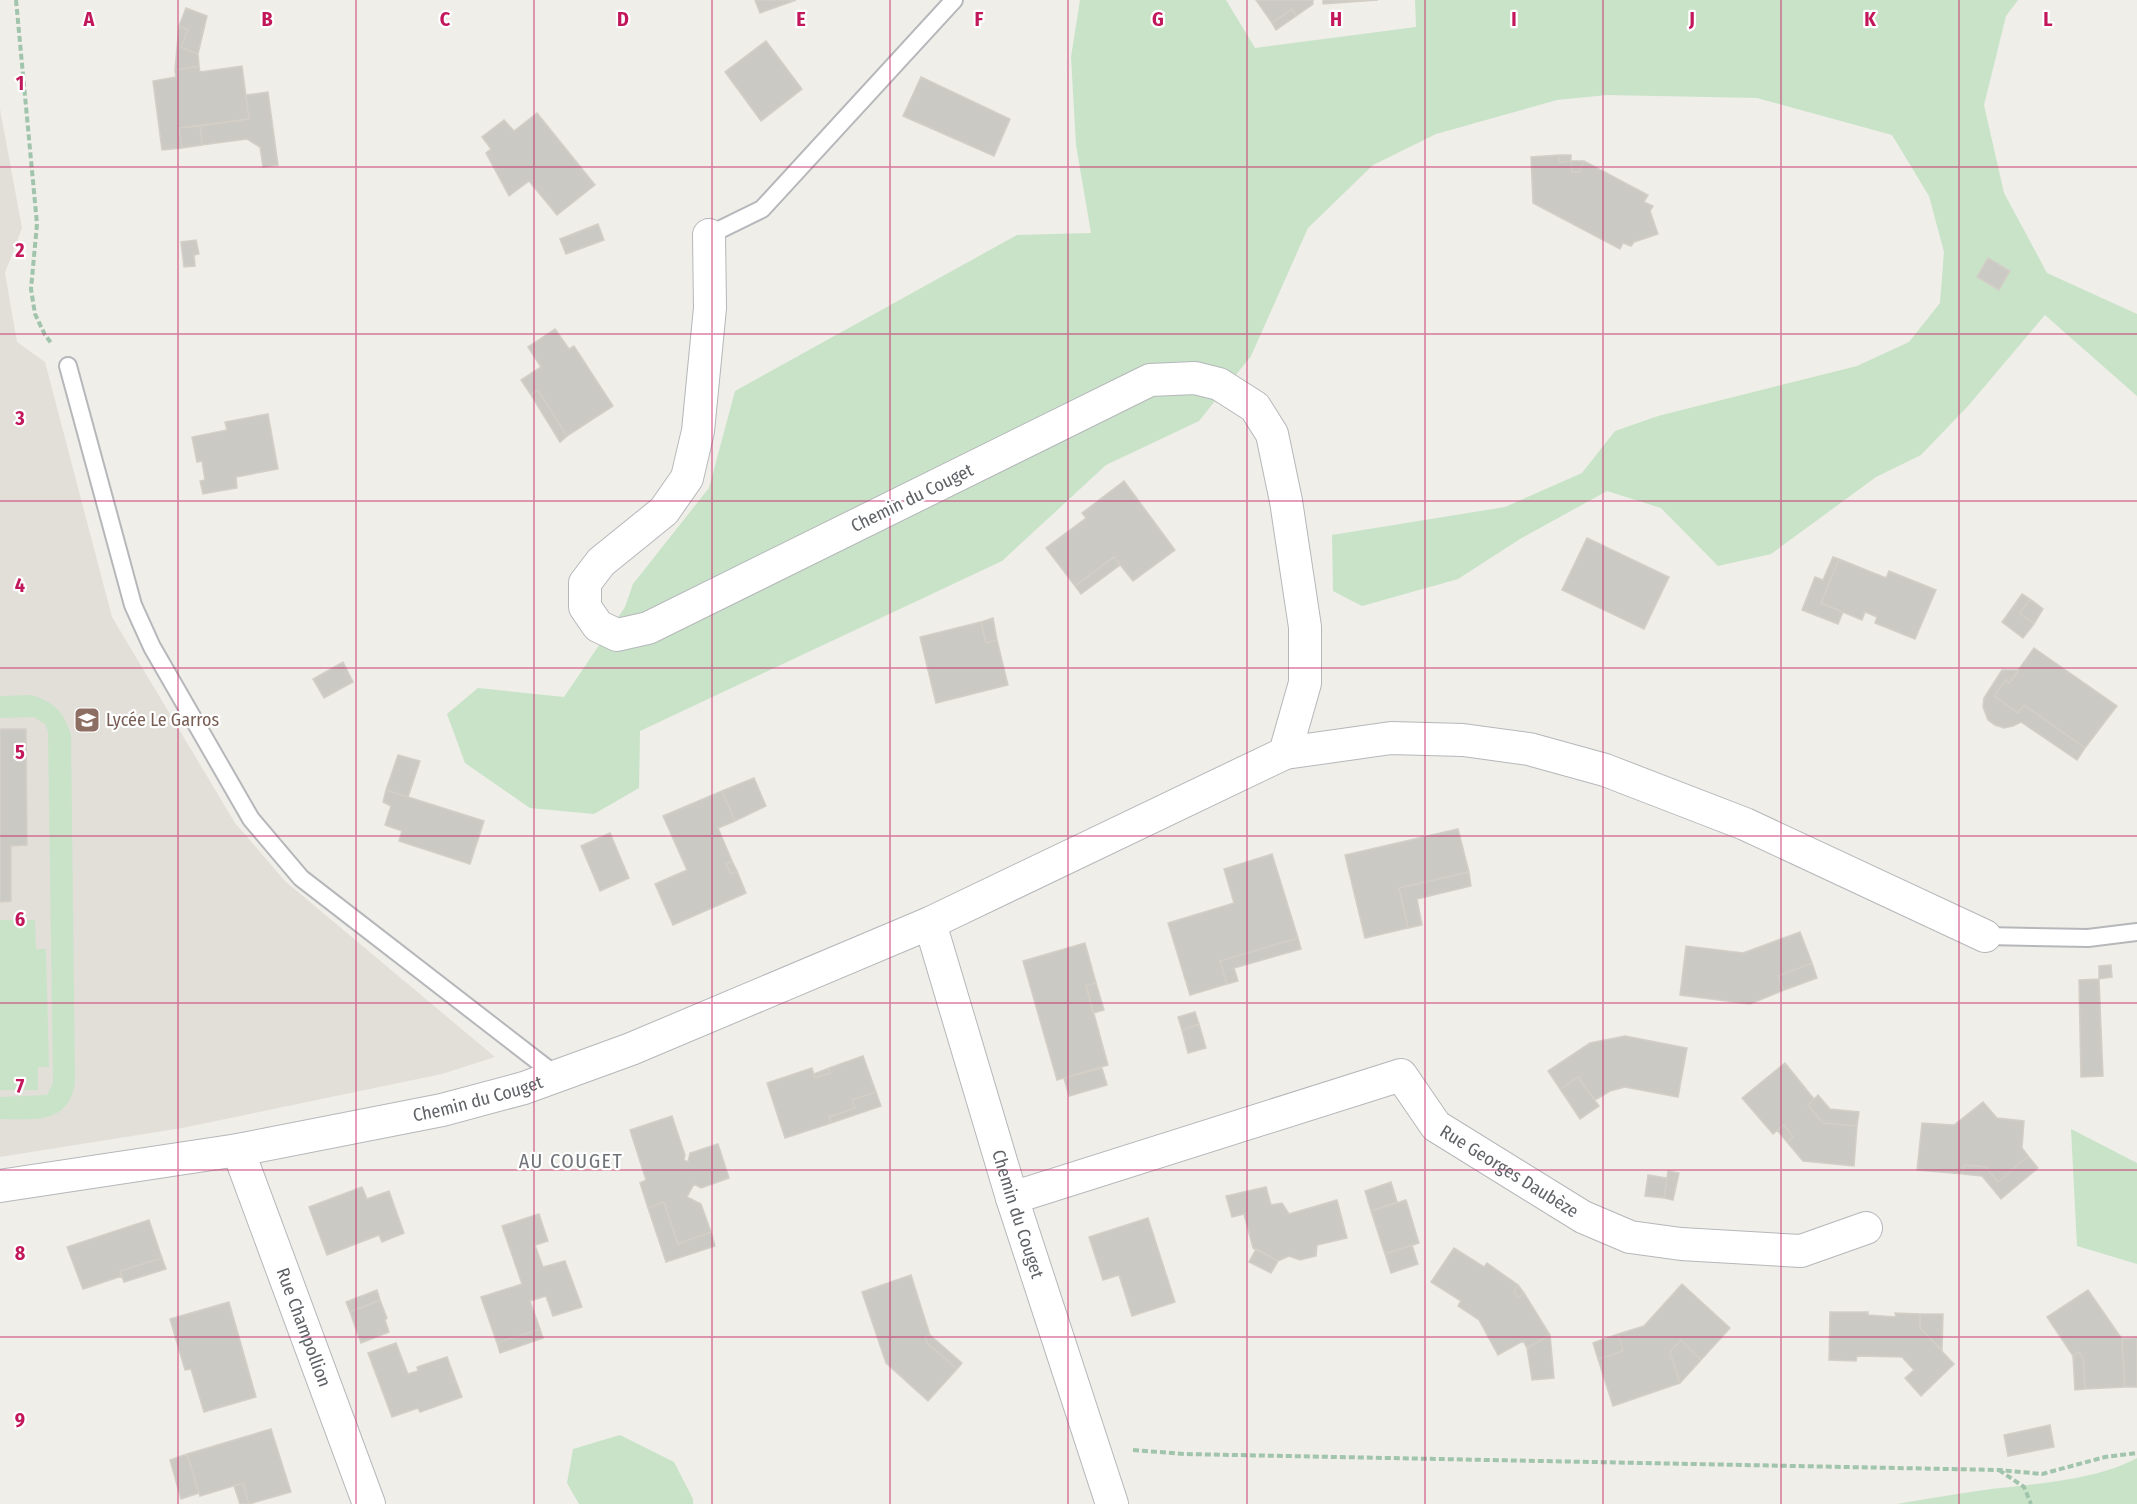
<svg xmlns="http://www.w3.org/2000/svg" width="2137" height="1504" viewBox="0 0 2137 1504" font-family="'Fira Sans Condensed',sans-serif">
<style>
.education{fill:#e2dfd9}
.green{fill:#c8e3c8}
.building{fill:#cbc9c4;stroke:#d3cfc7;stroke-width:1.5}
.lines{fill:none;stroke-linecap:round;stroke-linejoin:round}
.lane-casing{stroke:#b5b7ba;stroke-width:20}
.street-casing{stroke:#b5b7ba;stroke-width:34}
.path{stroke:#a1c4ac;stroke-width:4;stroke-dasharray:6 3;stroke-linecap:butt}
.lane{stroke:#fff;stroke-width:16}
.street{stroke:#fff;stroke-width:32}
.grid{fill:none;stroke:#c2185b;stroke-width:1.5;stroke-opacity:0.55}
.labels{text-anchor:middle;dominant-baseline:central;stroke-width:4.5;stroke-linejoin:round;paint-order:stroke}
.street-label{font-size:18px;fill:#5f6266;stroke:#fff}
.education-label{font-size:18px;fill:#785e54;stroke:#fff;text-anchor:start}
.neighbourhood-label{font-size:20px;letter-spacing:1.5px;fill:#707478;stroke:#fff}
.grid-label{font-size:20px;text-anchor:middle;font-weight:bold;fill:#c2185b;stroke:#fff;stroke-width:4.5;stroke-linejoin:round;paint-order:stroke}
</style>
<rect width="100%" height="100%" fill="#efeee8"/>
<path class="education" d="M 0,109 L 22,228 L 5,273 L 17,342 L 45,362 L 112,617 L 235,823 L 285,881 L 495,1057 L 442,1074 L 182,1128 L 0,1157 Z"/>
<path class="green" d="M 1080,0 L 1226,0 L 1255,48 L 1416,27 L 1415,0 L 2018,0 L 2006,16 L 1984,105 L 2004,193 L 2047,273 L 2137,314 L 2137,396 L 2045,315 L 1968,406 L 1921,455 L 1876,477 L 1771,554 L 1718,566 L 1661,508 L 1607,491 L 1520,539 L 1458,579 L 1362,606 L 1333,591 L 1332,535 L 1505,507 L 1582,473 L 1615,431 L 1658,416 L 1857,366 L 1909,342 L 1940,303 L 1944,252 L 1929,196 L 1892,135 L 1757,98 L 1607,95 L 1557,100 L 1436,134 L 1373,165 L 1308,228 L 1251,356 L 1199,421 L 1106,465 L 1002,561 L 640,731 L 639,788 L 594,814 L 530,808 L 465,763 L 447,714 L 478,688 L 564,697 L 625,607 L 633,584 L 709,488 L 735,391 L 1017,235 L 1091,233 L 1076,145 L 1071,57 Z
M 32,695 C 56,704 62,710 71,734 L 75,1082 C 69,1125 34,1119 0,1119 L 0,1097 L 47,1095 L 53,1083 L 48,732 L 46,725 L 34,717 L 0,718 L 0,696 Z
M 0,920 L 35,920 L 36,949 L 46,949 L 49,1067 L 38,1067 L 38,1090 L 0,1090 Z
M 2071,1129 L 2137,1163 L 2137,1264 L 2077,1246 Z
M 620,1435 L 674,1462 L 693,1499 L 693,1504 L 579,1504 L 567,1483 L 573,1449 Z
M 2137,1458 L 2137,1504 L 1897,1504 C 1926,1499 1955,1494 1984,1490 C 2031,1484 2095,1481 2137,1458 Z"/>
<path class="building" d="M 755,0 L 796,0 L 760,13 Z
M 1256,0 L 1313,0 L 1313,4 L 1296,16 L 1292,9 L 1272,23 Z
M 1323,0 L 1378,0 L 1323,4 Z
M 186,8 L 207,16 L 198,54 L 181,47 L 188,30 L 179,26 Z
M 1292,9 L 1296,16 L 1276,30 L 1272,23 Z
M 179,26 L 188,30 L 181,47 L 198,54 L 199,66 L 175,70 Z
M 766,41 L 802,89 L 761,121 L 725,72 Z
M 199,66 L 200,72 L 242,66 L 249,119 L 179,128 L 182,148 L 162,150 L 153,81 L 176,77 L 175,70 Z
M 921,77 L 1010,119 L 994,156 L 903,116 Z
M 268,92 L 278,165 L 263,167 L 260,147 L 247,139 L 202,145 L 200,126 L 249,119 L 246,95 Z
M 537,113 L 595,185 L 557,215 L 529,181 L 509,196 L 486,153 L 491,149 L 482,137 L 504,120 L 514,131 Z
M 200,126 L 202,145 L 182,148 L 179,128 Z
M 1559,155 L 1559,162 L 1571,161 L 1572,172 L 1579,172 L 1584,161 L 1648,195 L 1644,202 L 1653,206 L 1650,211 L 1658,234 L 1634,242 L 1631,246 L 1623,243 L 1620,249 L 1533,203 L 1531,157 Z
M 1559,155 L 1571,155 L 1571,161 L 1559,162 Z
M 1571,161 L 1584,161 L 1579,172 L 1572,172 Z
M 598,224 L 604,240 L 566,254 L 560,239 Z
M 196,240 L 199,254 L 194,255 L 195,266 L 184,267 L 181,242 Z
M 1988,258 L 2010,271 L 1999,290 L 1977,277 Z
M 555,329 L 569,349 L 574,346 L 613,406 L 567,436 L 538,390 L 531,395 L 521,380 L 541,367 L 528,347 Z
M 538,390 L 567,436 L 560,442 L 531,395 Z
M 268,414 L 278,469 L 236,477 L 237,488 L 203,494 L 200,481 L 205,480 L 202,461 L 197,462 L 192,437 L 227,430 L 225,422 Z
M 1124,481 L 1175,550 L 1133,581 L 1114,557 L 1075,586 L 1046,548 L 1086,518 L 1082,513 Z
M 1587,538 L 1669,577 L 1644,629 L 1562,590 Z
M 1114,557 L 1120,565 L 1081,594 L 1075,586 Z
M 1833,557 L 1839,559 L 1821,603 L 1843,612 L 1838,624 L 1802,610 L 1815,577 L 1823,580 Z
M 1839,559 L 1886,578 L 1889,571 L 1936,590 L 1915,639 L 1875,623 L 1877,617 L 1865,612 L 1862,620 L 1821,603 Z
M 2022,594 L 2030,599 L 2020,613 L 2034,624 L 2023,638 L 2002,622 Z
M 2030,599 L 2043,609 L 2034,624 L 2020,613 Z
M 993,618 L 997,640 L 986,643 L 981,622 Z
M 981,622 L 986,643 L 997,640 L 1008,685 L 936,703 L 920,637 Z
M 2034,648 L 2117,706 L 2085,748 L 2024,705 L 2018,713 L 1994,696 L 2006,680 L 2009,683 Z
M 343,662 L 353,682 L 324,698 L 313,679 Z
M 2002,670 L 2019,670 L 2009,683 L 2006,680 L 1994,696 L 2018,713 L 2024,705 L 2085,748 L 2077,760 L 2021,722 L 2013,726 L 2004,728 L 1995,725 L 1988,720 L 1983,707 L 1984,698 Z
M 0,729 L 26,729 L 27,845 L 11,846 L 11,901 L 0,902 Z
M 398,755 L 420,761 L 408,797 L 386,790 Z
M 754,778 L 766,806 L 735,821 L 722,791 Z
M 386,790 L 484,821 L 470,864 L 399,841 L 402,831 L 385,825 L 391,806 L 383,802 Z
M 722,791 L 735,821 L 718,828 L 732,861 L 726,864 L 731,874 L 737,871 L 746,893 L 673,925 L 655,884 L 687,870 L 663,816 Z
M 1458,829 L 1469,872 L 1399,888 L 1408,928 L 1365,938 L 1345,855 Z
M 610,833 L 629,878 L 600,891 L 581,846 Z
M 1272,854 L 1298,938 L 1220,961 L 1227,984 L 1190,995 L 1168,923 L 1234,903 L 1224,869 Z
M 732,861 L 737,871 L 731,874 L 726,864 Z
M 1469,872 L 1471,886 L 1417,899 L 1422,925 L 1408,928 L 1399,888 Z
M 1800,932 L 1812,963 L 1778,976 L 1784,990 L 1750,1004 L 1680,995 L 1686,946 L 1743,953 Z
M 1298,938 L 1301,949 L 1234,968 L 1238,981 L 1227,984 L 1220,961 Z
M 1085,943 L 1096,983 L 1086,985 L 1108,1065 L 1057,1080 L 1023,961 Z
M 1812,963 L 1817,978 L 1784,990 L 1778,976 Z
M 2111,965 L 2112,977 L 2099,979 L 2099,966 Z
M 2099,979 L 2103,1076 L 2081,1077 L 2079,980 Z
M 1096,983 L 1104,1010 L 1093,1013 L 1086,985 Z
M 1195,1012 L 1199,1024 L 1182,1030 L 1178,1017 Z
M 1199,1024 L 1206,1048 L 1188,1053 L 1182,1030 Z
M 1625,1036 L 1687,1048 L 1678,1097 L 1625,1087 L 1610,1091 L 1595,1100 L 1578,1077 L 1560,1089 L 1548,1071 L 1590,1043 Z
M 863,1056 L 876,1092 L 852,1100 L 855,1108 L 829,1117 L 831,1123 L 785,1138 L 767,1083 L 812,1068 L 815,1078 L 830,1073 L 829,1068 Z
M 1785,1063 L 1814,1099 L 1808,1105 L 1823,1123 L 1857,1126 L 1854,1166 L 1803,1161 L 1787,1142 L 1793,1137 L 1784,1125 L 1773,1134 L 1742,1098 Z
M 829,1068 L 830,1073 L 815,1078 L 814,1074 Z
M 1102,1068 L 1107,1085 L 1069,1096 L 1064,1078 Z
M 1578,1077 L 1599,1106 L 1580,1119 L 1560,1089 Z
M 876,1092 L 881,1106 L 831,1123 L 829,1117 L 855,1108 L 852,1100 Z
M 1818,1095 L 1830,1109 L 1859,1112 L 1857,1126 L 1823,1123 L 1808,1105 Z
M 1983,1102 L 1997,1118 L 2024,1121 L 2022,1148 L 2028,1156 L 1998,1182 L 1986,1167 L 1964,1165 L 1963,1174 L 1917,1170 L 1922,1123 L 1954,1125 Z
M 672,1116 L 685,1155 L 684,1160 L 688,1162 L 690,1153 L 718,1144 L 729,1178 L 701,1188 L 694,1184 L 687,1197 L 701,1204 L 711,1232 L 678,1244 L 664,1202 L 648,1208 L 640,1183 L 646,1180 L 630,1130 Z
M 1784,1125 L 1793,1137 L 1787,1142 L 1777,1130 Z
M 2028,1156 L 2038,1168 L 2001,1199 L 1982,1176 L 1963,1174 L 1964,1165 L 1986,1167 L 1998,1182 Z
M 1668,1171 L 1679,1173 L 1673,1200 L 1664,1198 Z
M 1648,1175 L 1667,1178 L 1664,1198 L 1645,1196 Z
M 1391,1182 L 1397,1202 L 1371,1211 L 1365,1191 Z
M 362,1187 L 367,1199 L 389,1191 L 404,1233 L 382,1242 L 379,1235 L 327,1255 L 309,1207 Z
M 1266,1187 L 1271,1205 L 1282,1203 L 1289,1214 L 1337,1200 L 1347,1238 L 1317,1245 L 1316,1256 L 1300,1260 L 1289,1256 L 1278,1261 L 1253,1248 L 1244,1214 L 1232,1217 L 1226,1196 Z
M 1406,1200 L 1419,1243 L 1385,1254 L 1371,1211 Z
M 664,1202 L 678,1244 L 711,1232 L 715,1246 L 666,1262 L 648,1208 Z
M 539,1214 L 548,1241 L 535,1245 L 543,1267 L 565,1261 L 582,1307 L 553,1316 L 546,1296 L 530,1301 L 540,1329 L 497,1343 L 481,1297 L 522,1284 L 502,1226 Z
M 1148,1218 L 1175,1302 L 1132,1316 L 1119,1275 L 1103,1280 L 1089,1237 Z
M 149,1220 L 162,1258 L 120,1271 L 122,1276 L 83,1289 L 67,1247 Z
M 1412,1245 L 1418,1264 L 1391,1273 L 1385,1254 Z
M 1454,1248 L 1484,1267 L 1487,1263 L 1518,1285 L 1514,1291 L 1518,1298 L 1524,1293 L 1550,1335 L 1527,1348 L 1523,1341 L 1498,1355 L 1479,1320 L 1458,1306 L 1461,1301 L 1431,1282 Z
M 1256,1249 L 1278,1261 L 1271,1273 L 1249,1262 Z
M 162,1258 L 166,1269 L 124,1282 L 120,1271 Z
M 911,1275 L 930,1335 L 925,1337 L 927,1343 L 957,1369 L 928,1401 L 886,1363 L 862,1292 Z
M 1682,1284 L 1730,1328 L 1701,1360 L 1681,1340 L 1670,1352 L 1680,1383 L 1613,1406 L 1598,1359 L 1623,1351 L 1618,1334 L 1644,1326 Z
M 1518,1285 L 1524,1293 L 1518,1298 L 1514,1291 Z
M 377,1290 L 380,1300 L 350,1312 L 346,1302 Z
M 2088,1290 L 2122,1339 L 2125,1387 L 2085,1389 L 2083,1358 L 2079,1352 L 2073,1356 L 2047,1317 Z
M 380,1300 L 387,1318 L 385,1320 L 389,1332 L 361,1343 L 350,1312 Z
M 229,1302 L 256,1397 L 204,1412 L 191,1369 L 185,1370 L 170,1319 Z
M 1830,1312 L 1868,1312 L 1868,1315 L 1896,1317 L 1895,1313 L 1920,1314 L 1920,1328 L 1954,1364 L 1921,1396 L 1905,1378 L 1914,1370 L 1902,1357 L 1857,1356 L 1856,1361 L 1829,1360 Z
M 1920,1314 L 1943,1314 L 1942,1350 L 1920,1328 Z
M 540,1329 L 543,1338 L 500,1353 L 497,1343 Z
M 1618,1334 L 1623,1351 L 1598,1359 L 1593,1343 Z
M 930,1335 L 962,1363 L 957,1369 L 927,1343 L 925,1337 Z
M 1550,1335 L 1554,1378 L 1532,1380 L 1527,1348 Z
M 2137,1338 L 2137,1387 L 2125,1387 L 2122,1339 Z
M 1681,1340 L 1701,1360 L 1680,1383 L 1670,1352 Z
M 396,1343 L 408,1374 L 418,1371 L 417,1367 L 447,1357 L 462,1397 L 420,1412 L 418,1408 L 392,1417 L 368,1353 Z
M 2079,1352 L 2083,1358 L 2085,1389 L 2075,1390 L 2073,1356 Z
M 2050,1425 L 2054,1447 L 2008,1456 L 2004,1435 Z
M 271,1429 L 291,1492 L 249,1504 L 243,1483 L 200,1496 L 187,1454 Z
M 187,1454 L 199,1493 L 181,1499 L 170,1460 Z
M 243,1483 L 249,1504 L 240,1504 L 234,1486 Z"/>
<g class="lines">
<g class="lane-casing">
<path id="lane" d="M 709,235 L 762,209 L 954,0
M 68,366 L 133,605 L 152,647 L 251,819 L 301,878 L 557,1076
M 1985,936 L 2088,938 L 2137,932"/>
</g>
<g class="street-casing">
<g id="street">
<path d="M 1285,753 L 1391,738 L 1463,740 L 1529,749 L 1605,770 L 1745,824 L 1985,936"/>
<path id="s1" d="M 930,923 L 1012,1198 L 1112,1504"/>
<path id="s2" d="M 238,1150 L 369,1504"/>
<path id="s3" d="M 0,1186 L 238,1150 L 442,1110 L 524,1088 L 631,1049 L 930,923 L 1285,753 L 1305,683 L 1305,627 L 1286,501 L 1272,434 L 1255,407 L 1219,384 L 1195,378 L 1150,380 L 648,628 L 617,635 L 598,626 L 585,607 L 585,583 L 601,562 L 664,511 L 687,478 L 698,431 L 710,308 L 709,235"/>
<path id="s4" d="M 1012,1198 L 1401,1075 L 1436,1126 L 1583,1217 L 1630,1237 L 1681,1244 L 1801,1251 L 1866,1228"/>
</g>
</g>
<path class="path" d="M 16,0 L 37,224 L 31,289 L 35,314 L 45,335 L 52,344
M 1133,1450 L 1184,1454 L 1999,1470 L 2042,1474 L 2105,1457 L 2137,1453
M 1999,1470 L 2024,1487 L 2031,1504"/>
<use href="#lane" class="lane"/>
<use href="#street" class="street"/>
</g>
<path class="grid" d="M 178,0 L 178,1504M 356,0 L 356,1504M 534,0 L 534,1504M 712,0 L 712,1504M 890,0 L 890,1504M 1068,0 L 1068,1504M 1247,0 L 1247,1504M 1425,0 L 1425,1504M 1603,0 L 1603,1504M 1781,0 L 1781,1504M 1959,0 L 1959,1504M 0,167 L 2137,167M 0,334 L 2137,334M 0,501 L 2137,501M 0,668 L 2137,668M 0,836 L 2137,836M 0,1003 L 2137,1003M 0,1170 L 2137,1170M 0,1337 L 2137,1337"/>
<defs>
<g id="school-square" transform="scale(1.35)"><rect x="-9" y="-9" width="18" height="18" rx="4" fill="#8d6e63" stroke="#fff"/><path d="M0-5L7-2L0 1L-7-2ZM-4 1L0 2.5L4 1V4Q0 6-4 4Z" fill="#fff"/></g>
</defs>
<g fill-rule="evenodd">
<use href="#school-square" x="87" y="720"/>
</g>
<g class="labels">
<g class="street-label">
<text transform="translate(912 498) rotate(-26)">Chemin du Couget</text>
<text stroke="none"><textPath href="#s3" startOffset="486">Chemin du Couget</textPath></text>
<text stroke="none"><textPath href="#s4" startOffset="556">Rue Georges Daubèze</textPath></text>
<text stroke="none"><textPath href="#s1" startOffset="304">Chemin du Couget</textPath></text>
<text stroke="none"><textPath href="#s2" startOffset="189">Rue Champollion</textPath></text>
</g>
<g class="education-label">
<text x="106" y="720">Lycée Le Garros</text>
</g>
<g class="neighbourhood-label">
<text x="571" y="1161">AU COUGET</text>
</g>
</g>
<g class="grid-label">
<text x="89" y="26">A</text>
<text x="267" y="26">B</text>
<text x="445" y="26">C</text>
<text x="623" y="26">D</text>
<text x="801" y="26">E</text>
<text x="979" y="26">F</text>
<text x="1158" y="26">G</text>
<text x="1336" y="26">H</text>
<text x="1514" y="26">I</text>
<text x="1692" y="26">J</text>
<text x="1870" y="26">K</text>
<text x="2048" y="26">L</text>
<text x="20" y="90">1</text>
<text x="20" y="257">2</text>
<text x="20" y="425">3</text>
<text x="20" y="592">4</text>
<text x="20" y="759">5</text>
<text x="20" y="926">6</text>
<text x="20" y="1093">7</text>
<text x="20" y="1260">8</text>
<text x="20" y="1427">9</text>
</g>
</svg>
